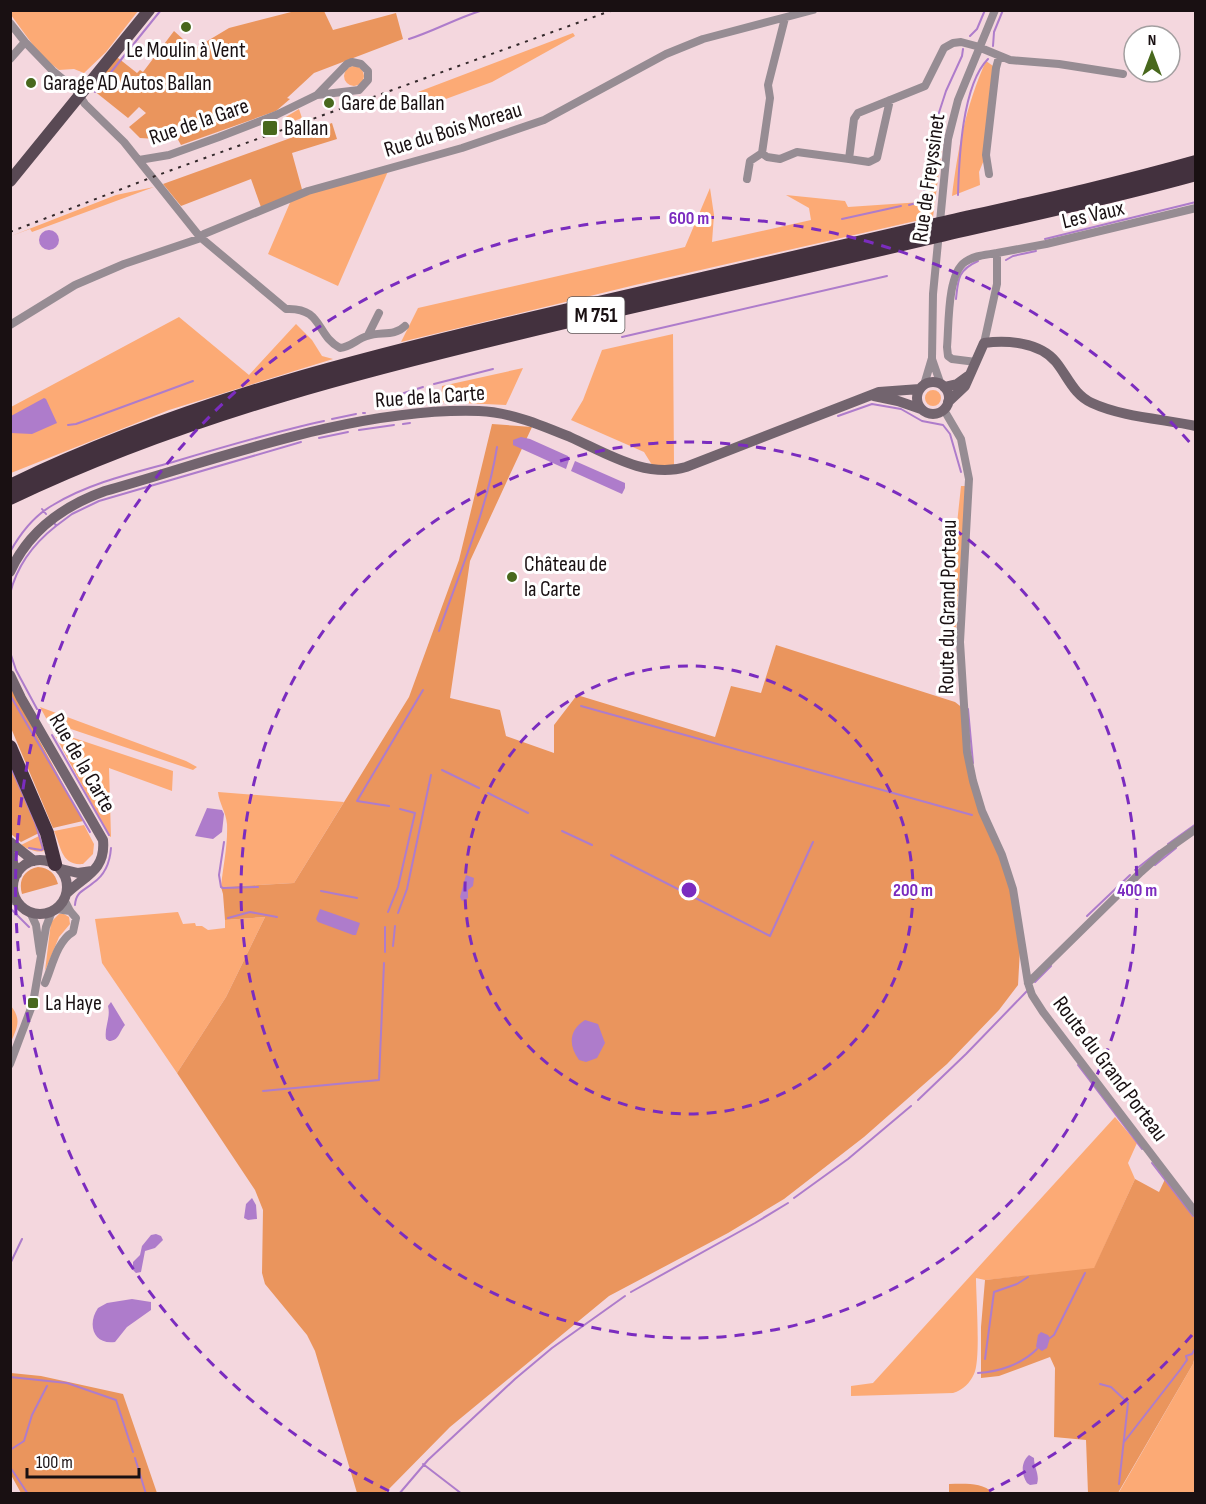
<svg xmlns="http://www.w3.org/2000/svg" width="1206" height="1504" viewBox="0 0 1206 1504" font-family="'Sofia Sans Condensed',sans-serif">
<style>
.green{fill:#fcaa75}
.forest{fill:#ea955d}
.water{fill:#ae7ccb}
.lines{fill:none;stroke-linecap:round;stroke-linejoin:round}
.stream{stroke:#ae7ccb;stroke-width:2}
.street{stroke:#968c93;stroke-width:8}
.secondary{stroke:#72646e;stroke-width:10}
.primary{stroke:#594954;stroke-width:12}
.highway{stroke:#43313e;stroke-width:14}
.rail{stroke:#33282a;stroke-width:2;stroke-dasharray:3 6;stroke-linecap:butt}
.ring{fill:none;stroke:#7b2cbf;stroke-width:3;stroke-dasharray:10 8}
.poi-dot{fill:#48681d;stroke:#fff;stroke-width:2}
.labels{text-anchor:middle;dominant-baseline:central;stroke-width:6;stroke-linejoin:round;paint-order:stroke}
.shield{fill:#fff;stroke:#5e5859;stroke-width:1.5}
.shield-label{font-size:21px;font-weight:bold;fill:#191012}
.poi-label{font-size:22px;fill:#191012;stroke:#fff;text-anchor:start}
.street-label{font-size:22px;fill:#191012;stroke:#fff}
.centre{fill:#7b2cbf;stroke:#fff;stroke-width:3}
.ring-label{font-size:18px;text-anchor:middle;font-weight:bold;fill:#7b2cbf;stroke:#fff;stroke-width:6;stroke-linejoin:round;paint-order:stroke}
</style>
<rect width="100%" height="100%" fill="#f4d7de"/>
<path class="green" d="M 10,11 L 138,11 L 106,52 L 84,73 L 74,69 L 59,70 L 41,56 L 11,15 Z
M 573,33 L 575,36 L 492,82 L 424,107 L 418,92 Z
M 986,61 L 996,68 L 986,155 L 979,172 L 980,185 L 952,196 C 958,148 966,105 986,61 Z
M344 76a10 10 0 1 1 20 0a10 10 0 1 1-20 0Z
M 299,109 L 302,118 L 286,124 L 284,118 Z
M 933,139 L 943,140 L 933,217 L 635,285 L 401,342 L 418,308 L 685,247 L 710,188 L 714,215 L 712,242 L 811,220 L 809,208 L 786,195 L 845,201 L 848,207 L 922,202 Z
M 389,169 L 338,286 L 268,254 L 292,198 Z
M 154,187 L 32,232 L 30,229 L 11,236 L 116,195 Z
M 179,317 L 249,375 L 296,324 L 312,340 L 322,356 L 333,359 L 169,410 L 11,473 L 11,407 Z
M 673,334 L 674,465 L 652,465 L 644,452 L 571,420 L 583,400 L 602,350 Z
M 523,368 L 506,405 L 441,402 L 442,386 Z
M925 398a8 8 0 1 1 16 0a8 8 0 1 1-16 0Z
M 961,486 L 966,486 L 955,644 L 953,621 L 956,533 Z
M 40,707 L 186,761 L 197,767 L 193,770 L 53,723 L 46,718 Z
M 59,733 L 173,771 L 172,791 L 109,768 L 111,837 L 109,836 L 55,735 Z
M 218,792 L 344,802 L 294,883 L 221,887 C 223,866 228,845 227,824 C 226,812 219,803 218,792 Z
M 84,825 L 94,844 L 93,854 L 83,864 C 61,866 61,846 54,831 Z
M 39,836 L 44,851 C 36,853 28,849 21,845 Z
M 178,912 L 183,924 L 195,923 L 196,926 L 202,926 L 208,930 L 225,928 L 225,920 L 265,917 L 226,997 L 177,1073 L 102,963 L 95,919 Z
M 59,914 L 64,914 L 69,917 L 70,924 L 59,937 L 45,971 L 51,922 Z
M 11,1006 C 22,1020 17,1027 11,1042 Z
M 1115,1117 L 1137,1143 L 1128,1163 L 1135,1179 L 1094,1269 L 985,1280 L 976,1278 C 976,1297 981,1360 974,1374 C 970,1383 963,1390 953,1393 L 851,1396 L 851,1386 L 873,1383 Z
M 1195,1356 L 1195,1493 L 1118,1494 L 1193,1364 Z"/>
<path class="forest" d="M 295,11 L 324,11 L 333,30 L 396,13 L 403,39 L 314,73 L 287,98 L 290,99 L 276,111 L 181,145 L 176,136 L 156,139 L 140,138 L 129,127 L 146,113 L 139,107 L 128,118 L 88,86 L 113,54 L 137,73 L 140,70 L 143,72 L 174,31 L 194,49 L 229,28 Z
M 332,123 L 337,139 L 292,153 L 303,193 L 262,210 L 251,179 L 181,206 L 163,184 Z
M 492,424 L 532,427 L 470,561 L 450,698 L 500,710 L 506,736 L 554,753 L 554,725 L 577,695 L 715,737 L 731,686 L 761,693 L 776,645 L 955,702 L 964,709 L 973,781 L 1002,855 L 1021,931 L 1018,985 L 999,1010 L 947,1064 L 864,1137 L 784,1199 L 728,1233 L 609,1296 L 450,1427 L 385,1493 L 357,1493 L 315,1351 L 307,1335 L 265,1284 L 262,1273 L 263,1210 L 255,1190 L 177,1073 L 226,997 L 265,917 L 225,920 L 223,894 L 221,887 L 294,883 L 409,697 L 459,560 Z
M 10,686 L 83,821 L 53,828 L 11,728 Z
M 10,764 L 39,833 L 21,842 L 11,834 Z
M 38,867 C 49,868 55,873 58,884 L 22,894 C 18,880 24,870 38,867 Z
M 1167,1175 L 1195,1216 L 1195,1356 L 1193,1364 L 1118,1493 L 1088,1493 L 1086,1440 L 1054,1437 L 1055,1368 L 1050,1357 L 999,1376 L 981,1378 L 981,1327 L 985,1280 L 1094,1268 L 1135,1179 L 1159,1192 Z
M 11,1373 L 41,1376 L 123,1394 L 157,1493 L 21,1493 L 11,1475 Z
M 949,1484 C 964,1484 982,1482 993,1493 L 949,1493 Z"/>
<path class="water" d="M39 240a10 10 0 1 1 20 0a10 10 0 1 1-20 0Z
M 44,398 L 46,399 L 57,423 L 32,434 L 11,433 L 11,416 Z
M 521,437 L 530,439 L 568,456 L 569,460 L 566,469 L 513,445 L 513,440 Z
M 575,461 L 625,483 L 625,488 L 622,494 L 571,471 Z
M 207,808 L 222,810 L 224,814 L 222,832 L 213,839 L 195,836 Z
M 466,875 L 474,878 L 473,886 L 468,890 L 468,898 L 462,901 L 460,897 Z
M 320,909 L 360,923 L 356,935 L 353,935 L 318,922 L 316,919 Z
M 111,1002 L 125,1025 C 119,1032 119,1041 109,1041 L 106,1039 C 104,1027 111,1018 108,1006 Z
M 585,1020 L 598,1024 L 605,1043 L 597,1058 L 586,1062 L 579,1060 C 568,1045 569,1030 585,1020 Z
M 252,1198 L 256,1205 L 257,1219 L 248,1220 L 244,1218 L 246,1204 Z
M 156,1234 L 161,1236 L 163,1240 L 155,1248 L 145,1251 L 141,1272 L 136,1273 L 133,1270 L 133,1262 L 140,1255 L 142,1246 L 151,1235 Z
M 132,1299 L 151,1302 L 151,1310 L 127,1327 L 115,1342 C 93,1345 87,1324 98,1308 L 107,1303 Z
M 1041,1332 L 1048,1335 L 1050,1338 L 1047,1348 L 1042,1351 L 1036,1347 L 1038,1335 Z
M 1029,1455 L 1034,1458 C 1034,1468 1040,1475 1037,1484 L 1030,1485 L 1027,1483 C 1021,1474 1021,1462 1029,1455 Z"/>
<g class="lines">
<path class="stream" d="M 970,36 L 977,29 L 985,10
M 409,39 C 434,31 455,19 480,11
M 993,46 L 994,32 L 1003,10
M 95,92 L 161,10
M 958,195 C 959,159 962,85 988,59
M 909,205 L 923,201 L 934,128 L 946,91 L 962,56 L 963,49
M 842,219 L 901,206
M 1045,239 L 1196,202
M 1006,260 L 1013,256 L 1036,251
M 956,299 C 958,279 958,270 978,261
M 622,337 L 887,276
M 434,384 L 493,369
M 404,393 L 423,387
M 363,413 L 365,413
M 838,416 L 872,404 L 901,409 L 922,421 L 943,425 L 950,434 L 961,472
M 332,419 L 356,414
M 403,424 L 410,423
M 68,425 L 76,424 L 193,381
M 359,430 L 394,425
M 319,438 L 348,432
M 42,509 L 46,514
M 55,524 L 56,526 L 72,514 L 99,501 L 301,442
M 10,552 C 20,534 35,515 53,505 C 89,483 133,473 173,462 C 223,447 273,432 324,421
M 10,594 C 17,565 33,544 56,526
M 439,631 C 460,571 487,510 497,447
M 10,652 L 16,670 L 37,709
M 10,695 L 90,832
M 581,706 L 972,815
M 968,709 L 973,763
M 52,735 L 109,835
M 10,765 L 35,822 L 43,849 L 41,850 L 29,848
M 442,770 L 479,788
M 488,793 L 528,813
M 389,806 L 357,801 L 423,690
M 562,831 L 592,845
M 224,842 L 219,875 L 221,887 L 223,888 L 258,887
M 1168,844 L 1196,824
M 611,855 L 770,936 L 813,842
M 1155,865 L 1176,848
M 1135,870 L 1159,851
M 321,891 L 357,898
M 75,905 C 76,891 84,891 93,883 C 105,875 110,862 111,848
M 10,908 L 29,927
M 388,912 L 398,887 L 415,813 L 400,809
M 398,913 L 407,889 L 431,775
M 1087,916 L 1130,875
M 228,918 L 250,912 L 277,917
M 393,946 L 395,926
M 385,952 L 385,927
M 1035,982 L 1051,966
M 1078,1065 L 1142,1149
M 263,1091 L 379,1080 L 384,963
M 918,1100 L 966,1054 L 1027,991
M 1152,1163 L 1193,1216
M 794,1198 L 848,1159 L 911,1106
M 10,1264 L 22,1239
M 631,1292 L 755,1223 L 788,1203
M 1050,1338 L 1054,1335 L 1085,1273
M 985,1359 L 994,1292 L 1017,1284 L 1028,1277
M 978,1373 C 999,1372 1022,1364 1037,1349
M 10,1377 L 67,1383 L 116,1400 L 133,1452
M 1100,1384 L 1111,1387 L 1128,1403 L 1119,1484
M 1124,1442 L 1180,1370 L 1187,1360 L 1186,1356 L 1192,1354 L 1195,1349
M 10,1450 L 24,1441 L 32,1415 L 47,1386
M 135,1458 L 146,1494
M 423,1464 L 462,1494
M 10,1467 L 28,1494
M 399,1494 L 428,1460 L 515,1379 L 552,1348 L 625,1296"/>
<path class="street" d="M 785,18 L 768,85 L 770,98 L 762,153 L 767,157 L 780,159 L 797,152 L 849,159
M 10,23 L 25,42 L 53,71 L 75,89 L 85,104 L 124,142 L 200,237 L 286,309 C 323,307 316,336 340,348 C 351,347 357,339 367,336 C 380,331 394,337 405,326
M 10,59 L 25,42
M 890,100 L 877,158 L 869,162 L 849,159 L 854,119 L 858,113 L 925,86 L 944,48 L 953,43 L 961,42 L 976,46 L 1010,60 L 1059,64 L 1123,74
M 139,160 L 169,155 L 219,137 L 276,115 L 317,95 L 359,90 L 368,80 L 368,71 L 361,64 L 352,62 L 347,64 L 317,95
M 989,174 L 986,155 L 996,68 L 999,57
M 747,179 L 750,161 L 762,153
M 997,253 L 1046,244 L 1196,208
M 10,325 L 75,285 L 124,264 L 198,239 L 204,234 L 308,191 L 462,148 L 544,120 L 666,54 L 703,39 L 813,10
M 368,335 L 379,313
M 932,359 L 941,385
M 976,362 L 952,359 L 948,356 L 947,347 C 949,326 947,274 965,262 C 975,255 986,255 997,253 L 997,284 L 984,343
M 924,385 L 932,358 L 933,294 L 948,139 L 958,100 L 995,10
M 944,410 L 961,439 L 969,479 L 960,642 L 967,752 L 973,781 L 982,811 L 1002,855 L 1013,889 L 1028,983 L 1032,995 L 1043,1012 L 1196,1213
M 10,883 L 14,880
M 10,900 L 18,902
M 56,909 L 70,911
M 30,912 L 36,925 L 40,953
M 45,983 C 52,967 57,941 73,932 L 76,918 L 70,911 L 64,899
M 1028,983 L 1141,872 L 1162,853 L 1196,829
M 10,1064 L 33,1003 L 46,927 L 52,911"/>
<path class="secondary" d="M917 398a16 16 0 1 1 32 0a16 16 0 1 1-32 0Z
M 944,387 L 957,384 L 968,376
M 874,396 L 898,401 L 921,409
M 948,402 L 965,386 L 984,343 C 1007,340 1040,342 1056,362 C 1068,377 1074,395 1092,403 C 1122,417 1163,419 1196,426
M 10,572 C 29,530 63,506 105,491 C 221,458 358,407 479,411 C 510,412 541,425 570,437 C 606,453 646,479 686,467 L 879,392 L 920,389
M 10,675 L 21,698 L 103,840 C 106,871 84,876 66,894
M 10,842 L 34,861
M 10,854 L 17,874
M13 887a27 27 0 1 1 54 0a27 27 0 1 1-54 0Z
M 61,869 L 78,873 L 92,871"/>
<path class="primary" d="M 10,181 L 149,10"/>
<path class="highway" d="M 10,486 C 186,401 374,355 564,311 C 686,283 808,254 931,226 C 1019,206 1108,187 1196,162
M 10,498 C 188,413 378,366 569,321 C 692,293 814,265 937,236 C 1023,216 1110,198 1196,174
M 10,747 L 47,833 L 55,864"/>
<path class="rail" d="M 10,232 L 158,175 L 613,10"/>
</g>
<g class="ring">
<circle cx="689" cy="890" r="224"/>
<circle cx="689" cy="890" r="448"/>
<path d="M1192 1335A672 672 0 0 1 989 1491M389 1491A672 672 0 1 1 1192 445"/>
</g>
<g class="poi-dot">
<circle cx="186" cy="27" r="6"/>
<circle cx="31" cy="83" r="6"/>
<circle cx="329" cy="103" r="6"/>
<rect x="262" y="120" width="16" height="16" rx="3"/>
<circle cx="512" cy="577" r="6"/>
<rect x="27" y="997" width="12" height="12" rx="3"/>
</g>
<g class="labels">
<rect class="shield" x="567.5" y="297" width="57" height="36" rx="4.5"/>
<g class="shield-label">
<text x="596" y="315">M 751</text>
</g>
<g class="poi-label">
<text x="186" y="50" text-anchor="middle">Le Moulin à Vent</text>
<text x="43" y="83">Garage AD Autos Ballan</text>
<text x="341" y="103">Gare de Ballan</text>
<text x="284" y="128">Ballan</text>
<text x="524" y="564">Château de<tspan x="524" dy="25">la Carte</tspan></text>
<text x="45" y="1003">La Haye</text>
</g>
<g class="street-label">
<text transform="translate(199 122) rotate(-19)">Rue de la Gare</text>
<text transform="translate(453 130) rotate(-17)">Rue du Bois Moreau</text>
<text transform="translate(929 178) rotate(-82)">Rue de Freyssinet</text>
<text transform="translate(1093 215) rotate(-13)">Les Vaux</text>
<text transform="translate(430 397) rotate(-4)">Rue de la Carte</text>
<text transform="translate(948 607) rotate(-89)">Route du Grand Porteau</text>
<text transform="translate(82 763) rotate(60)">Rue de la Carte</text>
<text transform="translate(1110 1069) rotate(53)">Route du Grand Porteau</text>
</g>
</g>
<circle cx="689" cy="890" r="9" class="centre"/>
<g class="ring-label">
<text x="689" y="224">600 m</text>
<text x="913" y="896">200 m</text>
<text x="1137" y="896">400 m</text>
</g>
<rect width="1206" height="1504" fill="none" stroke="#191012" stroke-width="24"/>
<g transform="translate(1152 54)"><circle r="28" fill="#ffffff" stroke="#a39fa0" stroke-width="1.5"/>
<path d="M0-4.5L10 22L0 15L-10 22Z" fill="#48681d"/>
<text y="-9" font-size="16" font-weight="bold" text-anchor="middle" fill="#191012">N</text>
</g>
<path d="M27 1468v9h112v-9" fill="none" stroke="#191012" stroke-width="3"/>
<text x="36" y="1468" font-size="18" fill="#191012" stroke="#ffffff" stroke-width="4.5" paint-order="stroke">100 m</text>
</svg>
